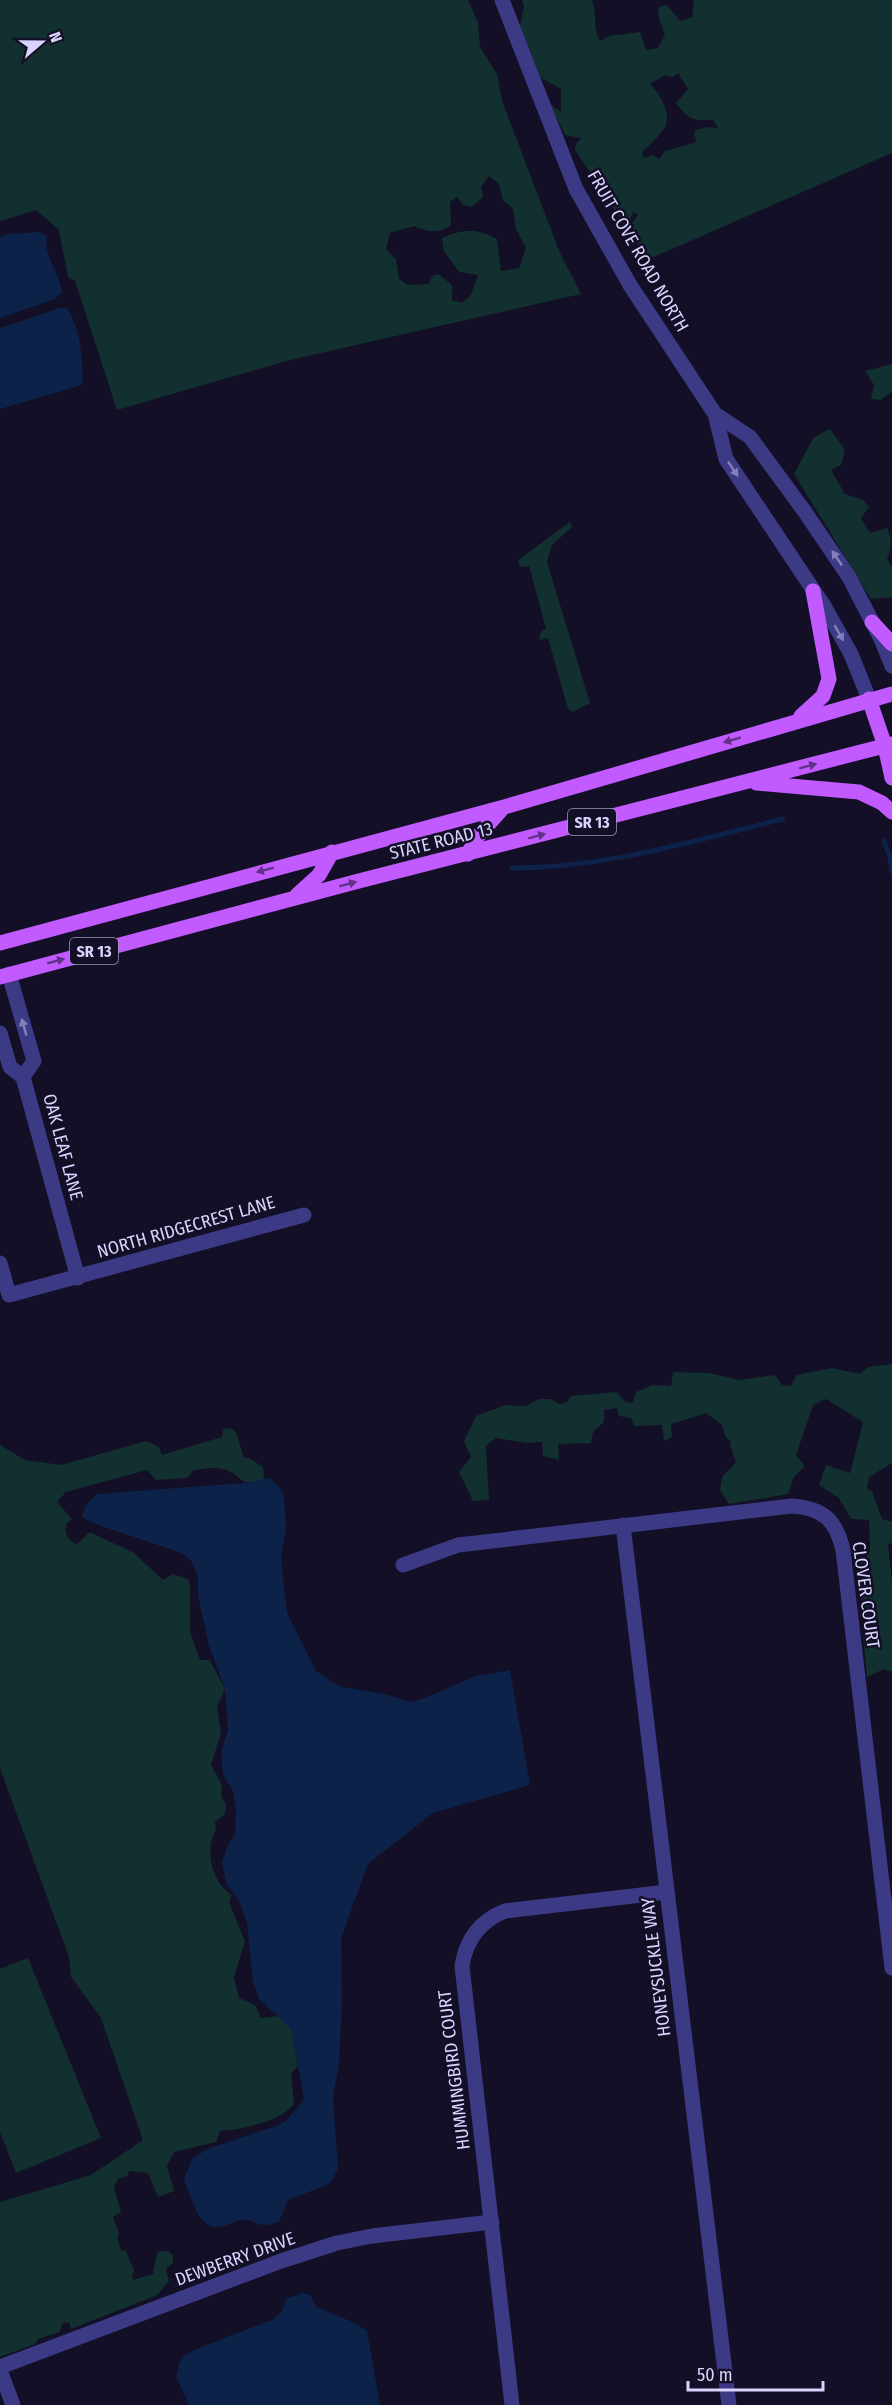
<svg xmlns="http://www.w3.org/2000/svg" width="892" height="2405" viewBox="0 0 892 2405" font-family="'Fira Sans Condensed',sans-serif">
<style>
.green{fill:#12302f;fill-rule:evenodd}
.water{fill:#0c2248}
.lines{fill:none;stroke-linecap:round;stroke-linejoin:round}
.stream{stroke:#0c2248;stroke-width:5}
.minor{stroke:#3d3a85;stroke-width:15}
.major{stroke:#c25bff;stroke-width:15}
.oneway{fill:#837fbc}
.oneway2{fill:#623188}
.labels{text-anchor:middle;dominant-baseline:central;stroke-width:5;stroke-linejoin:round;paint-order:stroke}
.shield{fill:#130f26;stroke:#9e99be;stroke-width:1.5}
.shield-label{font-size:16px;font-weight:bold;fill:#d9d4ff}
.street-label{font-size:18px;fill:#d9d4ff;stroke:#130f26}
</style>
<rect width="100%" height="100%" fill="#130f26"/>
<path class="green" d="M 0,0 L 468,0 L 478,23 L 480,47 L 497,74 L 502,101 L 560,253 L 581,294 L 290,360 L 117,410 L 75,281 L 68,277 L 59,230 L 36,210 L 0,221 ZM 489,176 L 499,184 L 503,200 L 513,209 L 516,229 L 526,248 L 519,268 L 501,271 L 497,239 C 478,228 462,229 442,238 L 444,251 L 459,272 L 478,275 L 471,295 L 462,303 L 452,300 L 452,285 L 438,274 L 432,276 L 429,284 L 408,285 L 399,279 L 396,259 L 386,249 L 390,233 L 414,226 C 425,232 441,234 451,225 L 450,202 L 457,197 L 463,205 L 472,207 L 483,197 L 481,187 Z
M 522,0 L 592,0 C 598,17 592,26 600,41 L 609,36 L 640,32 L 646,50 L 658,48 L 665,35 L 658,16 L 659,7 L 667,5 L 680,21 L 692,17 L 694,0 L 892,0 L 892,153 L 649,259 L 645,250 L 640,250 L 630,226 L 638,215 L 633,212 L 629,223 L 621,220 L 575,150 L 576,144 L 581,138 L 565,135 L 550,104 L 561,112 L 561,89 L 541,78 L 520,26 L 524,6 ZM 678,73 L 688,89 L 676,103 C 689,120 692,121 713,120 L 718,128 L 708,127 L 695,130 L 694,135 L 697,142 L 665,151 L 659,159 L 653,155 L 644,158 L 642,152 C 649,145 660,136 665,127 C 672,114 660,94 650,84 L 665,75 L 673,77 Z
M 892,364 L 892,391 L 881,400 L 871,399 L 874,385 L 865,371 Z
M 830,429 L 845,450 L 841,465 L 831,470 L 845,494 L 863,500 L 869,507 L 861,518 L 870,533 L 887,528 C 892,539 892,547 887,559 L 892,567 L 892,597 L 871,599 L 794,474 L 814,437 Z
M 570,522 L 572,527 L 552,545 L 547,562 L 590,703 L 573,712 L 568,709 L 548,638 L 539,640 L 541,631 L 546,629 L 529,566 L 520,567 L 518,560 Z
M 892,1364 L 892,1463 L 869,1477 L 867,1489 L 872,1491 L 882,1519 L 892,1522 L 892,1543 L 888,1544 L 892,1583 L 892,1672 L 884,1669 L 867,1677 L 863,1635 L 871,1623 L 863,1617 L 857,1568 L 870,1552 L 869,1520 L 851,1519 L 839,1498 L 819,1485 L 826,1465 L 850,1473 L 863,1422 L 826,1399 L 813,1405 L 796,1455 L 805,1466 L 794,1477 L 788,1494 L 729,1504 L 720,1490 L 722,1477 L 736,1462 L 730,1445 L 731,1441 L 726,1438 L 722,1425 L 706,1413 L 671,1424 L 672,1437 L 664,1441 L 662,1425 L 634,1426 L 631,1418 L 619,1416 L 617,1408 L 604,1410 L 604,1422 L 593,1432 L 591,1443 L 558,1444 L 559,1460 L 543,1456 L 542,1442 L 528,1443 L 496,1438 L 486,1446 L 489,1500 L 473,1501 L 459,1472 L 471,1457 L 464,1441 L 476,1416 L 505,1405 L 525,1406 L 539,1399 L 550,1399 L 560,1404 L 567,1402 L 571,1396 L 616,1392 L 626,1402 L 633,1403 L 636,1392 L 652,1385 L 671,1386 L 673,1372 L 709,1373 L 739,1380 L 775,1375 L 782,1385 L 791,1386 L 796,1375 L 832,1368 L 860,1374 L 868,1367 Z
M 231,1428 L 236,1432 L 244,1458 L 249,1458 L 263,1467 L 264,1478 L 256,1482 L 244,1482 C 226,1465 217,1467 194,1470 L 187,1478 L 156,1480 L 147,1470 L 66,1492 L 57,1502 L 72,1519 L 66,1524 C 65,1534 67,1540 77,1544 L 90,1532 L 134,1553 L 163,1580 L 173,1574 L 188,1579 L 190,1585 L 190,1632 L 200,1660 L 210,1660 L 225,1689 L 217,1706 L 221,1733 L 211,1765 L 222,1785 L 221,1797 L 226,1804 L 225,1814 L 215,1822 L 216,1830 C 204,1850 212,1883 232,1895 L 229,1902 L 245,1941 L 234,1977 L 239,1998 L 255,2005 L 261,2018 L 279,2016 L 291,2029 L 298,2066 L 291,2074 L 294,2104 C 282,2121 241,2130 220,2131 L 216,2142 L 174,2152 L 167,2166 L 174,2191 L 158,2197 L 148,2173 L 129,2171 L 128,2176 L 118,2179 L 114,2187 L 121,2212 L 113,2217 L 119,2234 L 117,2237 L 121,2250 L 126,2251 L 134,2270 L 132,2276 L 133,2280 L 153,2274 L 157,2253 L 161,2251 L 170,2252 L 173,2256 L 173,2263 L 166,2269 L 169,2281 L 157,2295 L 71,2329 L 69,2322 L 62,2324 L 60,2332 L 38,2339 L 35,2344 L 0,2357 L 0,2202 L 91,2175 L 143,2140 L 101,2018 L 71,1977 L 69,1957 L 0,1768 L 0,1445 L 25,1460 L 61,1465 L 146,1441 L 159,1447 L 162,1455 L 222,1437 L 223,1429 Z
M 28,1958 L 101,2138 L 16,2173 L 0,2132 L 0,1969 Z"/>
<path class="water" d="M 39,232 L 46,235 C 48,242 45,244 47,250 C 51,265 60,277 62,293 L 55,299 L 0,318 L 0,237 L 8,234 Z
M 60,308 L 67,308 C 81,330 82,357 83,382 L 79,386 L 0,409 L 0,328 Z
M 264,1478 L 271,1479 L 280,1488 L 284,1498 L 286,1529 L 281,1559 L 287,1613 L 316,1671 L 339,1686 L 389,1695 L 410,1702 L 425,1698 L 476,1676 L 510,1670 L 530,1785 L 433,1813 L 368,1864 L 341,1938 L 342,2001 L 339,2063 L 333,2097 L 338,2169 L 331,2182 L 327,2185 L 288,2200 L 279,2222 C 255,2230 260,2220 243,2220 C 235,2220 228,2226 220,2227 C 197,2230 191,2195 184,2179 L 192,2159 L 207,2149 L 279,2125 L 287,2120 L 304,2099 L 291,2029 L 259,1999 L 253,1982 L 247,1923 L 239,1901 L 226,1883 L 222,1862 L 227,1847 L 235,1834 L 236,1809 L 233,1791 L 223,1775 L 221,1752 L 228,1730 L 225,1689 L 209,1646 L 198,1595 L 198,1578 L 192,1562 L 182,1553 L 98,1525 L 82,1517 L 86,1505 L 97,1494 L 256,1482 Z
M 303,2293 L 310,2295 L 317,2307 L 355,2323 L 367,2331 L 380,2405 L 189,2405 L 176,2376 L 181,2358 L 196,2349 L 272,2320 L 282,2311 L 286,2299 Z"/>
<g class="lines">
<path class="stream" d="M 884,841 L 890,857 L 892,872
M 512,868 C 605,868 693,841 783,819"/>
<path class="minor" d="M 502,0 L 576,189 L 630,285 L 715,414 L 726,459 L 824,606 L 851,654 L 869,699
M 715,414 L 750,437 L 805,512 L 849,577 L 881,639 L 892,666
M 9,974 L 34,1061 L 23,1077
M 0,1033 L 10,1067 L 23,1077 L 78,1278
M 0,1263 L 9,1295 L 304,1215
M 623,1525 L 729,2405
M 403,1565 L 458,1545 L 792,1506 C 823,1508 836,1520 843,1550 L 892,1968
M 0,2367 L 281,2261 L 337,2243 L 372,2236 L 492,2222
M 0,2370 L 13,2405
M 512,2405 L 462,1966 C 466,1939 480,1921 505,1911 L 667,1892"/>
<path class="major" d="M 872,622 L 892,644
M 869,699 L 885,746 L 892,778
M 801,716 L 823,696 L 829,679 L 813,591
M 756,783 L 859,792 L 882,803 L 892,812
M 468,854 L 477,837 L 502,809
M 297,895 L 319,875 L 332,852
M 0,943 L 504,807 L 892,694
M 0,977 L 355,882 L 892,744"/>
</g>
<defs><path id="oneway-solid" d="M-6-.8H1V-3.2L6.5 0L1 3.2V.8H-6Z" transform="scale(1.5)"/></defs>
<g class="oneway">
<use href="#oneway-solid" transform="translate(733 469) rotate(56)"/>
<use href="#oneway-solid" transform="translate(837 558) rotate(-124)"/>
<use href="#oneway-solid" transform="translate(839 633) rotate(60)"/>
<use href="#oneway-solid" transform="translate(24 1027) rotate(-106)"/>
</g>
<g class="oneway2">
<use href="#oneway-solid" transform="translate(732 740) rotate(164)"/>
<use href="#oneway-solid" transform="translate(808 766) rotate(-15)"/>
<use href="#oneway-solid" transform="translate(537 836) rotate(-15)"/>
<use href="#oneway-solid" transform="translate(265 870) rotate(165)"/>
<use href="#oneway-solid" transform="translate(348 884) rotate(-15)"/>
<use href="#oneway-solid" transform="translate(56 961) rotate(-15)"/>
</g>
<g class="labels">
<g class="shield">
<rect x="568" y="809" width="48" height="26" rx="4.5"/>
<rect x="70" y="938" width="48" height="26" rx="4.5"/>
</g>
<g class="shield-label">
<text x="592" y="822">SR 13</text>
<text x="94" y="951">SR 13</text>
</g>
<g class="street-label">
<text transform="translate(638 251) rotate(60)">FRUIT COVE ROAD NORTH</text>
<text transform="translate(441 841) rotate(-14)">STATE ROAD 13</text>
<text transform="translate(63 1147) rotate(75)">OAK LEAF LANE</text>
<text transform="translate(186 1227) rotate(-16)">NORTH RIDGECREST LANE</text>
<text transform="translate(866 1595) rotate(82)">CLOVER COURT</text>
<text transform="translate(656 1967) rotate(-97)">HONEYSUCKLE WAY</text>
<text transform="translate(454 2070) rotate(-97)">HUMMINGBIRD COURT</text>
<text transform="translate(235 2259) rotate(-20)">DEWBERRY DRIVE</text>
</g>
</g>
<g transform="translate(42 42) rotate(70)" stroke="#130f26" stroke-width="4.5" paint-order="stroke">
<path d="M0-4.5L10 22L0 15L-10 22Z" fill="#d9d4ff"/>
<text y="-9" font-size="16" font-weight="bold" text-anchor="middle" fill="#d9d4ff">N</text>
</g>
<path d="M688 2381v9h135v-9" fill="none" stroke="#d9d4ff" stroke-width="3"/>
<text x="697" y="2381" font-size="18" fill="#d9d4ff" stroke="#130f26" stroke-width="4.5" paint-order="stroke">50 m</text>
</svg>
